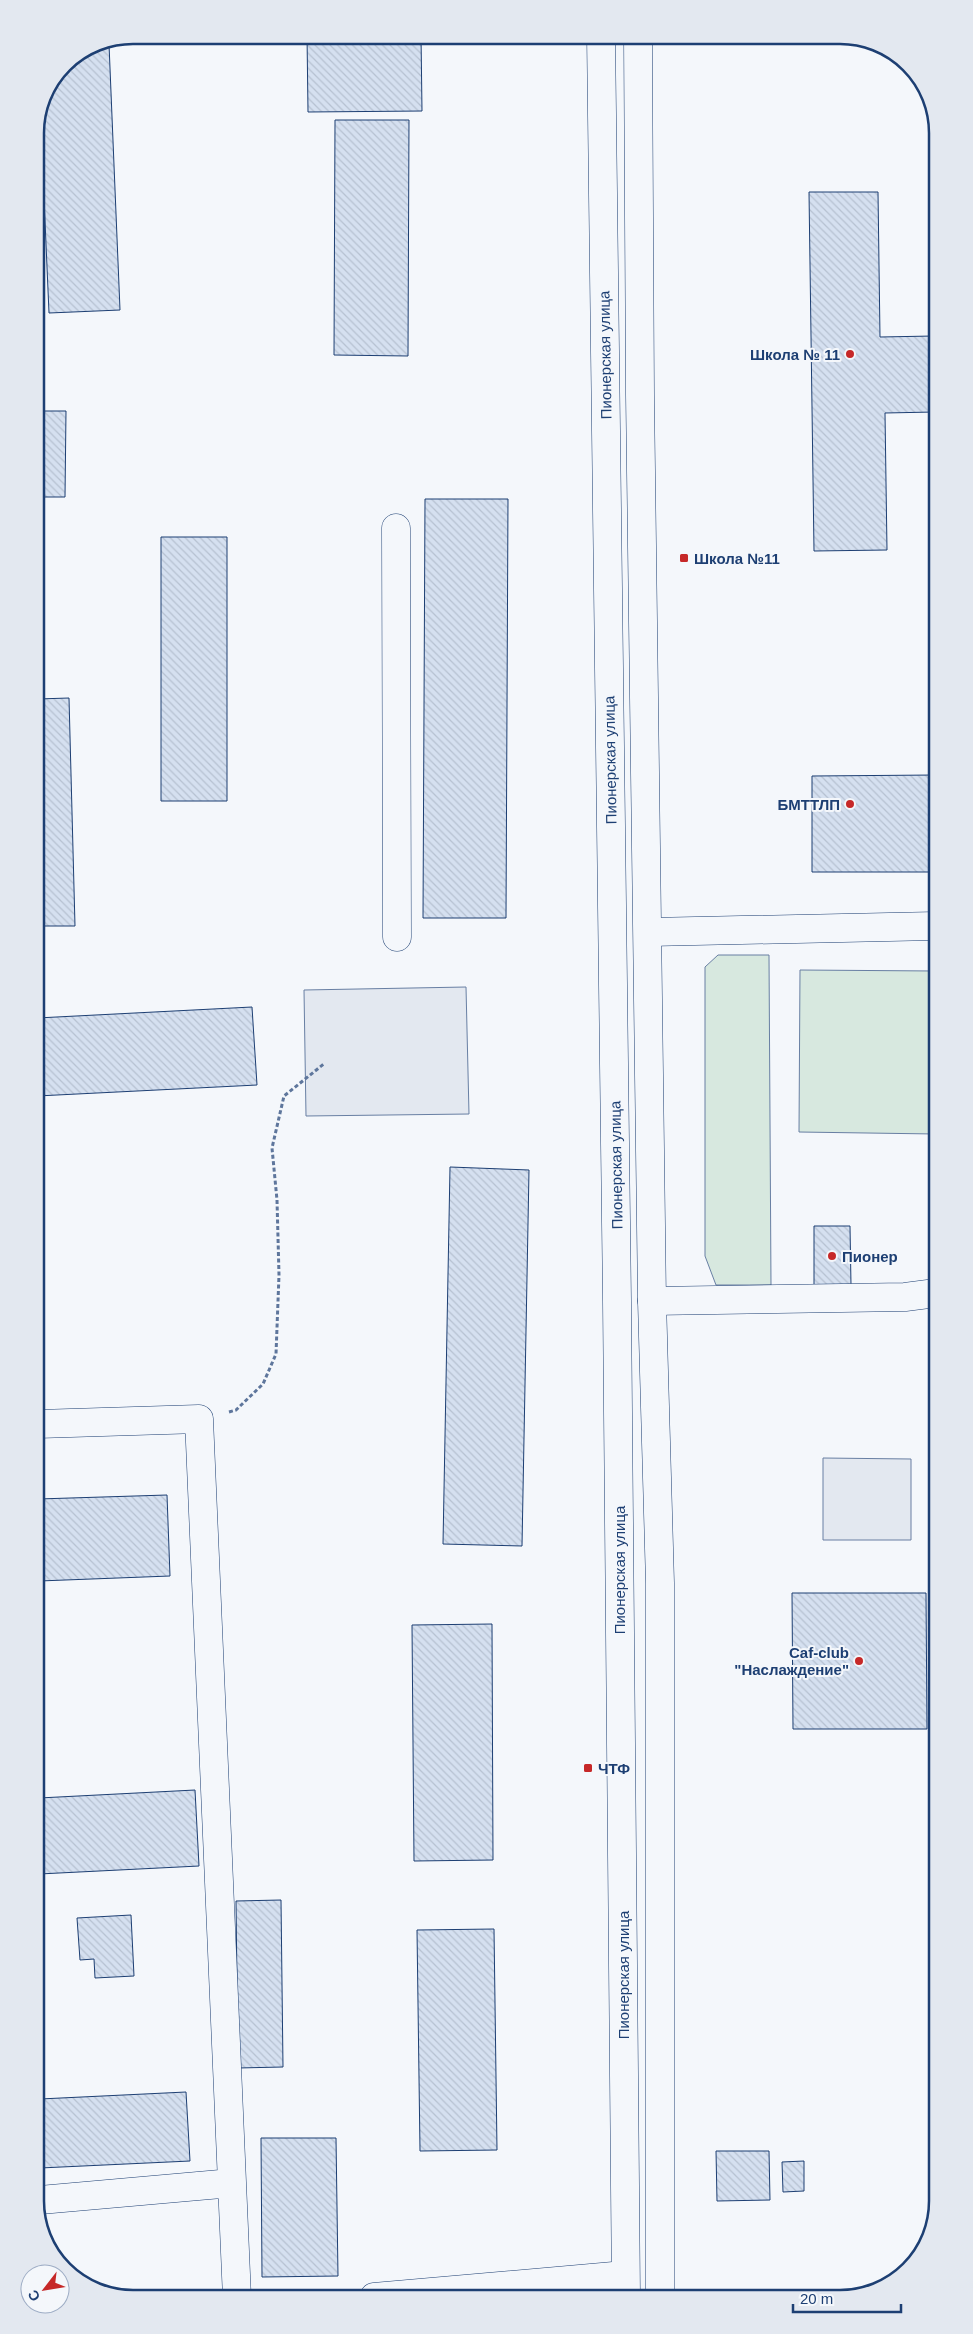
<svg xmlns="http://www.w3.org/2000/svg" width="973" height="2334" viewBox="0 0 973 2334" font-family="Arial,sans-serif">
<style>
.green{fill:#d7e8df;stroke:#687fa3}
.parking{fill:#e3e8f0;stroke:#687fa3}
.building{fill:url(#building-back-hatch);stroke:#1d3f73}
.lines{fill:none;stroke-linecap:round;stroke-linejoin:round}
.minor-casing{stroke:#1d3f73;stroke-width:29}
.major-casing{stroke:#1d3f73;stroke-width:29}
.path{stroke:#5e769c;stroke-width:3;stroke-dasharray:4 2.5;stroke-linecap:butt}
.minor{stroke:#f4f7fb;stroke-width:28}
.major{stroke:#f4f7fb;stroke-width:28}
.poi-dot{fill:#c62828;stroke:#f4f7fb;stroke-width:2}
.labels{text-anchor:middle;dominant-baseline:central;stroke-width:4;stroke-linejoin:round;paint-order:stroke}
.poi-label{font-size:15px;font-weight:bold;fill:#1d3f73;stroke:#f4f7fb;text-anchor:end}
.street-label{font-size:15px;fill:#1d3f73;stroke:#f4f7fb}
.rim{fill:none;stroke:#1d3f73;stroke-width:2.5}
</style>
<defs>
<pattern id="building-back-hatch" width="6" height="6" patternUnits="userSpaceOnUse" patternTransform="scale(1.25)"><rect width="6" height="6" fill="#d5e0f0"/><path d="M-1 5l2 2M0 0l6 6M5-1l2 2" fill="none" stroke="#b6c1d1"/></pattern>
</defs>
<rect width="100%" height="100%" fill="#f4f7fb"/>
<path class="green" d="M 718,955 L 769,955 L 771,1285 L 716,1285 L 705,1256 L 705,967 Z
M 800,970 L 935,971 L 935,1134 L 799,1132 Z"/>
<path class="parking" d="M 466,987 L 469,1114 L 306,1116 L 304,990 Z
M 823,1458 L 911,1459 L 911,1540 L 823,1540 Z"/>
<path class="building" d="M 307,35 L 421,35 L 422,111 L 308,112 Z
M 109,44 L 120,310 L 49,313 L 40,105 L 43,95 L 64,63 L 91,45 Z
M 335,120 L 409,120 L 408,356 L 334,355 Z
M 809,192 L 878,192 L 880,337 L 933,336 L 934,412 L 885,413 L 887,550 L 814,551 Z
M 36,411 L 66,411 L 65,497 L 36,497 Z
M 425,499 L 508,499 L 506,918 L 423,918 Z
M 161,537 L 227,537 L 227,801 L 161,801 Z
M 69,698 L 75,926 L 37,926 L 37,699 Z
M 935,775 L 935,872 L 812,872 L 812,776 Z
M 252,1007 L 257,1085 L 37,1096 L 37,1018 Z
M 450,1167 L 529,1170 L 522,1546 L 443,1544 Z
M 814,1226 L 850,1226 L 851,1285 L 814,1285 Z
M 167,1495 L 170,1576 L 39,1581 L 38,1499 Z
M 792,1593 L 926,1593 L 927,1729 L 793,1729 Z
M 492,1624 L 493,1860 L 414,1861 L 412,1625 Z
M 195,1790 L 199,1866 L 39,1874 L 39,1798 Z
M 281,1900 L 283,2067 L 238,2068 L 236,1901 Z
M 131,1915 L 134,1976 L 95,1978 L 94,1959 L 80,1960 L 77,1918 Z
M 494,1929 L 497,2150 L 420,2151 L 417,1930 Z
M 186,2092 L 190,2161 L 40,2168 L 40,2099 Z
M 261,2138 L 336,2138 L 338,2276 L 262,2277 Z
M 716,2151 L 769,2151 L 770,2200 L 717,2201 Z
M 804,2161 L 804,2191 L 783,2192 L 782,2162 Z"/>
<g class="lines">
<g class="minor-casing">
<path id="minor" d="M 396,528 L 397,937
M 649,932 L 935,926
M 652,1301 L 905,1297 L 936,1293
M 38,1424 L 199,1419 L 237,2298
M 40,2200 L 232,2183
M 374,2297 L 625,2275"/>
</g>
<g class="major-casing">
<path id="major" d="M 601,35 L 617,1301 L 626,2296
M 638,35 L 640,395 L 652,1301 L 660,1583 L 660,2295"/>
</g>
<path class="path" d="M 229,1412 L 236,1410 L 263,1384 L 276,1354 L 279,1275 L 277,1200 L 272,1148 L 284,1096 L 325,1063"/>
<use href="#minor" class="minor"/>
<use href="#major" class="major"/>
</g>
<g class="poi-dot">
<circle cx="850" cy="354" r="5"/>
<rect x="679" y="553" width="10" height="10" rx="2.5"/>
<circle cx="850" cy="804" r="5"/>
<circle cx="832" cy="1256" r="5"/>
<circle cx="859" cy="1661" r="5"/>
<rect x="583" y="1763" width="10" height="10" rx="2.5"/>
</g>
<g class="labels">
<g class="poi-label">
<text x="840" y="354">Школа № 11</text>
<text x="694" y="558" text-anchor="start">Школа №11</text>
<text x="840" y="804">БМТТЛП</text>
<text x="842" y="1256" text-anchor="start">Пионер</text>
<text x="849" y="1652">Caf-club<tspan x="849" dy="17">"Наслаждение"</tspan></text>
<text x="598" y="1768" text-anchor="start">ЧТФ</text>
</g>
<g class="street-label">
<text transform="translate(605 355) rotate(-91)">Пионерская улица</text>
<text transform="translate(610 760) rotate(-91)">Пионерская улица</text>
<text transform="translate(616 1165) rotate(-91)">Пионерская улица</text>
<text transform="translate(619 1570) rotate(-90)">Пионерская улица</text>
<text transform="translate(623 1975) rotate(-90)">Пионерская улица</text>
</g>
</g>
<path d="M0 0H973V2334H0ZM133 44H840A89 89 0 0 1 929 133V2201A89 89 0 0 1 840 2290H133A89 89 0 0 1 44 2201V133A89 89 0 0 1 133 44Z" fill="#e3e8f0" fill-rule="evenodd"/>
<path class="rim" d="M133 44H840A89 89 0 0 1 929 133V2201A89 89 0 0 1 840 2290H133A89 89 0 0 1 44 2201V133A89 89 0 0 1 133 44Z"/>
<g transform="translate(45 2289) rotate(239)"><circle r="24" fill="#f4f7fb" stroke="#9eadc5"/>
<path d="M0-4L9 19L0 12L-9 19Z" fill="#c62828"/>
<text y="-8" font-size="14" font-weight="bold" text-anchor="middle" fill="#1d3f73">С</text>
</g>
<path d="M793 2304v8h108v-8" fill="none" stroke="#1d3f73" stroke-width="2.5"/>
<text x="800" y="2304" font-size="15" fill="#1d3f73" stroke="#f4f7fb" stroke-width="4" paint-order="stroke">20 m</text>
</svg>
